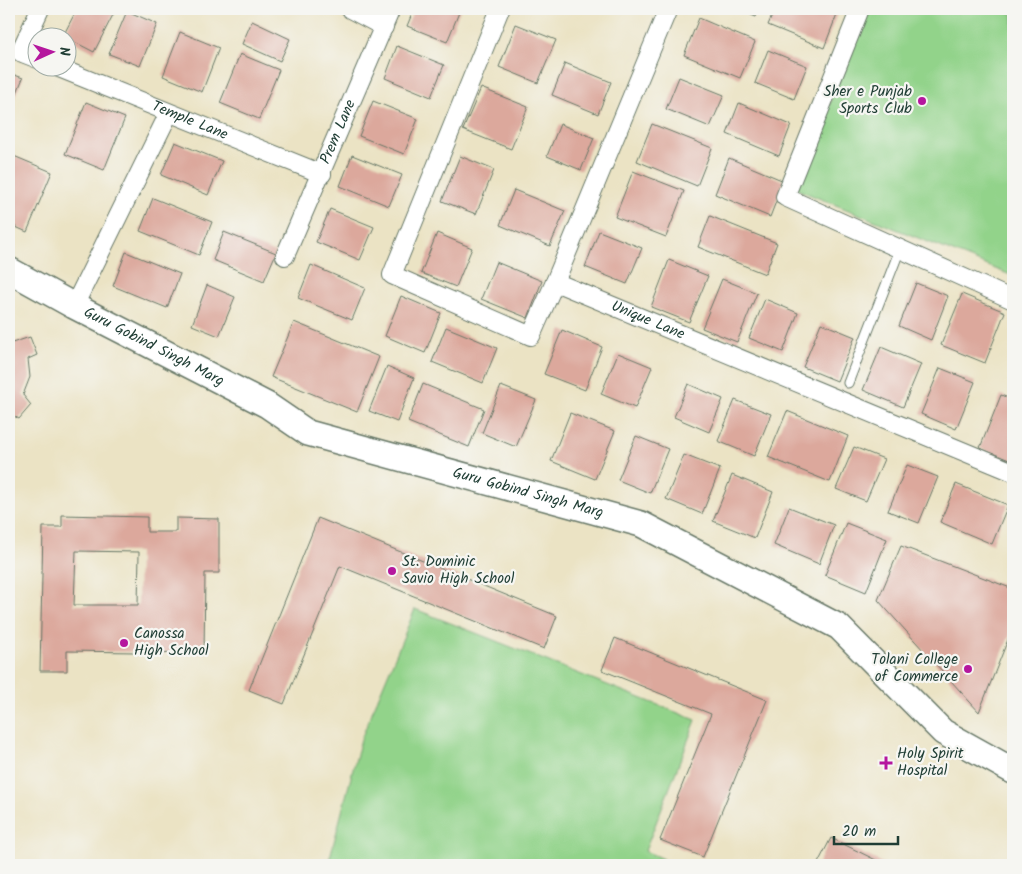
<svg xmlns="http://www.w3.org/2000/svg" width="1022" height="874" viewBox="0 0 1022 874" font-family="Kalam,sans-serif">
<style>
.green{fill:#92d38a;stroke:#58885f}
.building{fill:#dca89c;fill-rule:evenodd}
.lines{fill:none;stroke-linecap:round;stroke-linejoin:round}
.lane-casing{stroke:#676;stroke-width:11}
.street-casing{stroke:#676;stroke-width:20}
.secondary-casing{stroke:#676;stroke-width:28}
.lane{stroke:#fff;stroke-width:9}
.street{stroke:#fff;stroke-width:18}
.secondary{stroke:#fff;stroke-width:25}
.poi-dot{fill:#b5179e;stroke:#f6f6f2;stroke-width:2}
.labels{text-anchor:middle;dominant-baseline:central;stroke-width:4.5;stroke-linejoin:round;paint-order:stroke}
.poi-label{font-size:15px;fill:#1f3d34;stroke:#f6f6f2;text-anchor:start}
.street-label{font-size:15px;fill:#1f3d34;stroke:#f6f6f2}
</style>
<rect width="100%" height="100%" fill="#f6f6f2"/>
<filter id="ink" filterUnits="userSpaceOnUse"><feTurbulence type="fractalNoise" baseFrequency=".02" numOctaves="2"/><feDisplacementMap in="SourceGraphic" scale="10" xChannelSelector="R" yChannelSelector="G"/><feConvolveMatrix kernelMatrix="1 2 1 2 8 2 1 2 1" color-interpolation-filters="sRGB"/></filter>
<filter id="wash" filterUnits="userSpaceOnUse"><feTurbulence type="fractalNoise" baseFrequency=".0096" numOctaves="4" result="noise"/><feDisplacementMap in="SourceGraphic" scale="20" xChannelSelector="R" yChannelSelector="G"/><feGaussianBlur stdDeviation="1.12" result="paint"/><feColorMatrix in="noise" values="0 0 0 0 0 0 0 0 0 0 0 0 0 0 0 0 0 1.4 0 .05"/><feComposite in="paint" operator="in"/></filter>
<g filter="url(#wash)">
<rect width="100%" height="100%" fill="#ebe3c4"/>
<path class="green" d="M 867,9 L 1000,9 L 1013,14 L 1013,276 L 796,189 Z
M 415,609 L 696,720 L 645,851 L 663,859 L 660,865 L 328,865 L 361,739 Z"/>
<g id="blocks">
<path class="building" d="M 77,9 L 116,9 L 94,52 L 63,36 Z
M 414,9 L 460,10 L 447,42 L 407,26 Z
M 736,9 L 759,9 L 756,17 Z
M 775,9 L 824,9 L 837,14 L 824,48 L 768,25 Z
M 127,11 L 157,24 L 140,66 L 109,54 Z
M 699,18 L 755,42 L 740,78 L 684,55 Z
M 252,21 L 290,39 L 280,61 L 242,44 Z
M 516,24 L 556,40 L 538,83 L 499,67 Z
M 180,32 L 219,48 L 202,92 L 163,76 Z
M 397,46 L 444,65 L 431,97 L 385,78 Z
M 768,50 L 807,66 L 794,99 L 755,83 Z
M 240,54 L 279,70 L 259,119 L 220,103 Z
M 565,63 L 611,82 L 598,114 L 552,95 Z
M 9,73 L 23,78 L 9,112 Z
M 679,77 L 724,95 L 710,127 L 666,109 Z
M 481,88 L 528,107 L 511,149 L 463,130 Z
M 373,101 L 418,119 L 404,154 L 359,136 Z
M 86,102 L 125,118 L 104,170 L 65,154 Z
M 739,103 L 791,125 L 779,156 L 727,134 Z
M 560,124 L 594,138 L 581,170 L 547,156 Z
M 652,124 L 712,148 L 697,186 L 637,161 Z
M 175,142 L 222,161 L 208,195 L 161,175 Z
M 9,154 L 52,172 L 27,232 L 9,224 Z
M 352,155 L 402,175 L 389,206 L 340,186 Z
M 460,156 L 494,170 L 476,214 L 442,201 Z
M 729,158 L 784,181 L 770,217 L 715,194 Z
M 633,171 L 684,191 L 666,237 L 615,217 Z
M 514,190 L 565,211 L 550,246 L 500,225 Z
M 153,198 L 212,222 L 199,255 L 140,231 Z
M 330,209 L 374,227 L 360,260 L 316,242 Z
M 710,216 L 777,243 L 765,274 L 698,247 Z
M 599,231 L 642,248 L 627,284 L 585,267 Z
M 224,232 L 276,253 L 264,281 L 213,260 Z
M 437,233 L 472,248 L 456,287 L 421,273 Z
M 126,252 L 180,274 L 167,308 L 113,286 Z
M 669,260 L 708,276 L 689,322 L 651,307 Z
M 496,262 L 542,281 L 528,318 L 481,299 Z
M 311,265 L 365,288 L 352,320 L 298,298 Z
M 722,279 L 757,293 L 737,342 L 702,328 Z
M 916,283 L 948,296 L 931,340 L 899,326 Z
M 207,285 L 235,297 L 219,336 L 192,325 Z
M 962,294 L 1005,312 L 985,363 L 941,345 Z
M 401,296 L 441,313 L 425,353 L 385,336 Z
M 765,299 L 798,313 L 783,352 L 749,338 Z
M 294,322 L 379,357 L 357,412 L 271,377 Z
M 821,323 L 855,337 L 837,381 L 803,367 Z
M 446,327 L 497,348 L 483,383 L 432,362 Z
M 562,330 L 602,347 L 585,390 L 544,374 Z
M 30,337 L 37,355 L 28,359 L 30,377 L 23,395 L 31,405 L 19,419 L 9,413 L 9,344 Z
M 881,347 L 921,364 L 903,407 L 863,390 Z
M 618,353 L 652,367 L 635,408 L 601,394 Z
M 387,366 L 414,378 L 397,422 L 369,411 Z
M 940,368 L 975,382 L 956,429 L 921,414 Z
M 423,384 L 484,409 L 469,447 L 408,422 Z
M 688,384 L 723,399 L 709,432 L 674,417 Z
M 501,386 L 536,400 L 516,447 L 482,433 Z
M 1001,395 L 1013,400 L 1013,462 L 980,448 Z
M 735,400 L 771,414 L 754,456 L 718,441 Z
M 787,411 L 848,436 L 830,482 L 768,457 Z
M 570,413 L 615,431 L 595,479 L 551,461 Z
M 636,436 L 668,449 L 650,493 L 618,480 Z
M 854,447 L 884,459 L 866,501 L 836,489 Z
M 684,455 L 720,469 L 702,514 L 666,499 Z
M 907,465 L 938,477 L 919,523 L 888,511 Z
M 732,475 L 773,492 L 755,538 L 713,521 Z
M 956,484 L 1008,505 L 992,544 L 940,522 Z
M 789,507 L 834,525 L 819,564 L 774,545 Z
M 62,515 L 147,517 L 147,532 L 176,532 L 176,518 L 219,519 L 219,573 L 205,573 L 204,653 L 67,651 L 67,671 L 40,671 L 43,527 L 62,527 ZM 76,551 L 139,552 L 138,605 L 74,605 Z
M 318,518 L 557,616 L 544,649 L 340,566 L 284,704 L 249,690 Z
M 846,523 L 887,539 L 866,592 L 825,575 Z
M 901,546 L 1013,589 L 1013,627 L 979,712 L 878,600 Z
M 615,638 L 767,700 L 703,857 L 660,840 L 711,714 L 602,670 Z
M 831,838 L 886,865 L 817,865 Z"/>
</g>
</g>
<g filter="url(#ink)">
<use href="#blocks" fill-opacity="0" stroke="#676" stroke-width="1"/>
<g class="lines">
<g class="lane-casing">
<path id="lane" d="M 848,383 L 900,249"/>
</g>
<g class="street-casing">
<g id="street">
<path d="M 350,9 L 384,27"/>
<path d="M 500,9 L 392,275 L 531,336 L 555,282"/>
<path id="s1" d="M 668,9 L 555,282 L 1013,472"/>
<path d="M 860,9 L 785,197 L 1013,300"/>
<path d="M 38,59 L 20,52 L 40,9"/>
<path id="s2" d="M 59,68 L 322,174"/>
<path id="s3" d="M 285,256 L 391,9"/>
<path d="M 74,306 L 169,113"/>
</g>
</g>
<g class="secondary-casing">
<g id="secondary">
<path id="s4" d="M 9,270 L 74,306 L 267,405 L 308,433 L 641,524 L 839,627 L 943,732 L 1013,771"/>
</g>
</g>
<use href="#lane" class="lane"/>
<use href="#street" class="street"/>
<use href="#secondary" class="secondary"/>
</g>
</g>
<g class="poi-dot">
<circle cx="922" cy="101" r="5"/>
<circle cx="392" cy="571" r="5"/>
<circle cx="124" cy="643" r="5"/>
<circle cx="968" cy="669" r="5"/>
<path d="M883.5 755.5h5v5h5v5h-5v5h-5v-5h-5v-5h5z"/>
</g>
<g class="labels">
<g class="poi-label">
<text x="912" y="92" text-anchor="end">Sher e Punjab<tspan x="912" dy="17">Sports Club</tspan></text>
<text x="402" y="562">St. Dominic<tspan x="402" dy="17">Savio High School</tspan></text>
<text x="134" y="634">Canossa<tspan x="134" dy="17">High School</tspan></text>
<text x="958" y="660" text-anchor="end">Tolani College<tspan x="958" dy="17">of Commerce</tspan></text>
<text x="897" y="754">Holy Spirit<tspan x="897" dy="17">Hospital</tspan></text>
</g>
<g class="street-label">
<text stroke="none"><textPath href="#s2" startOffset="141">Temple Lane</textPath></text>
<text stroke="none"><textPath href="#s3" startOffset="135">Prem Lane</textPath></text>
<text stroke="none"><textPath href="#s1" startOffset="396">Unique Lane</textPath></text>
<text stroke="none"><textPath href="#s4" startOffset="164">Guru Gobind Singh Marg</textPath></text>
<text stroke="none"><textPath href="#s4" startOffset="569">Guru Gobind Singh Marg</textPath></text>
</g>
</g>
<rect width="1022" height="874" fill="none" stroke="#f6f6f2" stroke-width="30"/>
<g transform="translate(52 52) rotate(87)"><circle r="24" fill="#f6f6f2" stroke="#a0aca6"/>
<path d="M0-4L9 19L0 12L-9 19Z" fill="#b5179e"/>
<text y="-8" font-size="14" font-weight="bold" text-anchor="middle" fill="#1f3d34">N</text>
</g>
<path d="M834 836v8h64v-8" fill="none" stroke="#1f3d34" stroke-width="2.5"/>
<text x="842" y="836" font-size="15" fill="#1f3d34" stroke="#f6f6f2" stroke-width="4" paint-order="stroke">20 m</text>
</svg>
